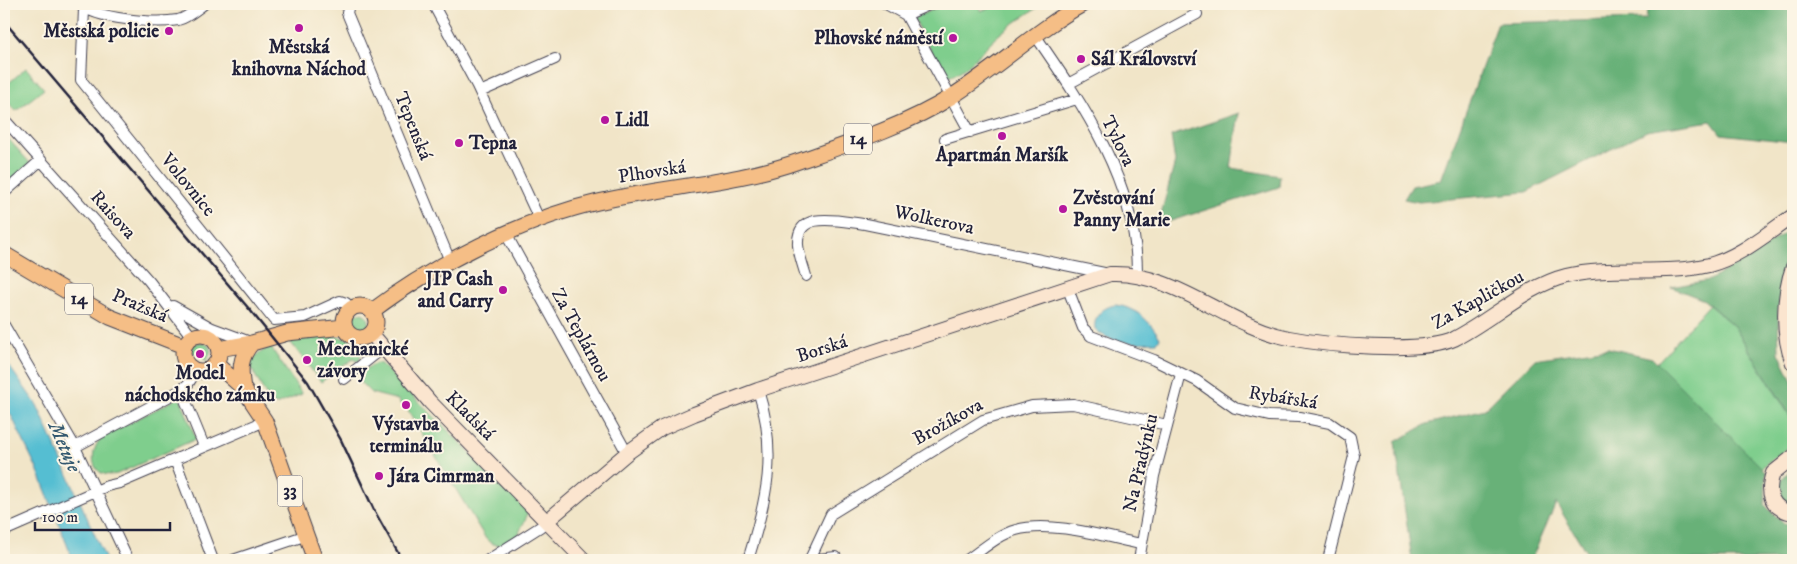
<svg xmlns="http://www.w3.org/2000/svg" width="1797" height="564" viewBox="0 0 1797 564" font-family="'IM FELL DW Pica',serif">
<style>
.green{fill:#7fce8d;stroke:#507864}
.forest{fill:#67b178;stroke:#446a5a}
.water{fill:#55bed2;stroke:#3c7086}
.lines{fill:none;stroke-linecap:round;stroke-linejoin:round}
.street-casing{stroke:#413f50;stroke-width:12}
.secondary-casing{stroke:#413f50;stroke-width:16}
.primary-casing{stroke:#413f50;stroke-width:17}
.street{stroke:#fff;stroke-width:10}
.secondary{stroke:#fbe5cf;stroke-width:14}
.primary{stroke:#f5be86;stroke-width:15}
.rail{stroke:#22223b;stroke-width:2.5}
.poi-dot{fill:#b5179e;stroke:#fcf5e5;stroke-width:2}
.labels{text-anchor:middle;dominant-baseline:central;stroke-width:4;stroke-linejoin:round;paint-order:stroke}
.shield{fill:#fcf5e5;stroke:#63616e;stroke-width:1}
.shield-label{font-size:18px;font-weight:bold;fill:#22223b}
.poi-label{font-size:19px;font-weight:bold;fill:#22223b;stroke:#fcf5e5;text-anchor:start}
.street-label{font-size:19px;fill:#22223b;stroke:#fcf5e5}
.water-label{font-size:20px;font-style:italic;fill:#345970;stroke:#fcf5e5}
</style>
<rect width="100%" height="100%" fill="#fcf5e5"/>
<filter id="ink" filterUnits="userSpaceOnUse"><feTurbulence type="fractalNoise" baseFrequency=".02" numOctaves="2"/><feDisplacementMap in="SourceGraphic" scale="10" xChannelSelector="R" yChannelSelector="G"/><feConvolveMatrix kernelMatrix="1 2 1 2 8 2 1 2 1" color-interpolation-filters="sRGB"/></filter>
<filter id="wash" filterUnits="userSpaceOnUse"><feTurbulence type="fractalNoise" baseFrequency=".0096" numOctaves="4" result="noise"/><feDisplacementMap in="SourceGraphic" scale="20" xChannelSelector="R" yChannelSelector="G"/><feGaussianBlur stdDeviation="1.12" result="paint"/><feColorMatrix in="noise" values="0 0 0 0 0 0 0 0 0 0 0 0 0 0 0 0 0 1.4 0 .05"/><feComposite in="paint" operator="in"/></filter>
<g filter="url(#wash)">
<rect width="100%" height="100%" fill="#f1e5c8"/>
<path class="green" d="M 946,4 L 978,4 L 981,11 L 999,4 L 1043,4 C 1026,15 1008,26 993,40 C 977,55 967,72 945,78 L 914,18 Z
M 26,68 L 44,89 L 16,111 L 4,97 L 4,87 Z
M 4,134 L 30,163 L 4,187 Z
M 1709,305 L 1734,326 L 1793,421 L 1793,440 L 1789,447 L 1761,468 L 1657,363 Z
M351 322a9 9 0 1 1 18 0a9 9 0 1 1-18 0Z
M 321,336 C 333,337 356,336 362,350 L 359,362 L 353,359 L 321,382 L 288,339 Z
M 201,342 L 208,345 L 211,351 L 207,361 L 191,351 L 194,344 Z
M 270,346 L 302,394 L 278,404 L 271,404 L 250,366 L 253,358 Z
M 376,363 L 381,364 L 527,509 C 529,518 521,525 519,534 C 508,542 498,551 486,539 L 406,407 L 402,406 L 398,400 L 371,393 L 360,382 L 362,371 Z
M 180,397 L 196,439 L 117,474 C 91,480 87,453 102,437 Z"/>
<path class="forest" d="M 1648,4 L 1793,4 L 1793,142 L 1721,134 L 1711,121 L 1647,131 L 1526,192 L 1419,202 L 1404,199 L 1412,186 L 1441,180 L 1498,23 L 1646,19 Z
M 1239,113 L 1231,168 L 1280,176 L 1279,187 L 1158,225 L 1175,162 L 1171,136 Z
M 1793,228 L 1793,257 L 1784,270 L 1778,310 L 1779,353 L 1793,382 L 1793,420 L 1734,326 L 1704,300 L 1671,287 L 1710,280 Z
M 1608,348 L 1652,358 L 1766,472 L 1765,505 L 1784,524 L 1793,524 L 1793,560 L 1591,560 L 1556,503 L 1531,560 L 1412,560 L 1395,442 L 1427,424 L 1485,409 L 1535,359 Z
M 1793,467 L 1793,504 L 1785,503 L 1776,485 Z"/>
<path class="water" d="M 1115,305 C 1136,307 1150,321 1160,338 L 1157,342 C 1136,343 1111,345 1095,329 C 1093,316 1103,307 1115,305 Z
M 4,359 L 37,405 L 106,560 L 73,560 L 38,471 L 11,415 L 4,405 Z"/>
</g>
<g filter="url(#ink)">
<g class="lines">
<g class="street-casing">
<path id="street" d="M 79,4 C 96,19 155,24 178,20 C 187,18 197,9 204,4
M 349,4 L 347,13 L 450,261
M 433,4 L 477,86 L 540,221
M 886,4 L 906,15 L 970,132
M 84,9 L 81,80 L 274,320 L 305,317 L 340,301 L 346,303 L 351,310
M 906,15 L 931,4
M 1035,35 C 1084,106 1138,185 1137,275
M 1068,84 L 1197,14
M 480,92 L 555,59
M 4,119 L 149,281 L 192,337
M 945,139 L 1077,99
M 4,193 L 41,160
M 506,234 L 627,453
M 806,276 C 803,266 799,255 798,245 C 796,208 842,222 865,224 L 1109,274
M 1068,289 L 1083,328 L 1091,336 L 1154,360 L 1197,381 L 1235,408 L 1269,416 L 1300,417 L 1330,423 L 1350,437 L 1354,456 L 1328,560
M 173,306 L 212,328 L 250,342
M 4,325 L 75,447 L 128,560
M 344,379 L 383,348
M 181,390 L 204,446
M 75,447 L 181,390 L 188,384 L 196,371
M 175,460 L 213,560
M 4,517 L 7,529
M 4,531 L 107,486 L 120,483 L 265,421
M 810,559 L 831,514 L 983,420 L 1032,406 L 1073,404 L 1167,425
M 233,560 L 307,535
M 488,560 L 540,527 L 547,521
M 748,560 C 767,499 778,453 758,390
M 809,560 L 836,557
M 967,560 C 983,549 998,535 1016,530 C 1051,520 1106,537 1141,544
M 1139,560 L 1154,476 L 1181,374"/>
</g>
<g class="secondary-casing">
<path id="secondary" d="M 1793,267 C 1783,295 1782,335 1793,363
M 371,333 L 430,402 L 584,560
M 1793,457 L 1773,473 C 1766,493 1771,509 1793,513
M 547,521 L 627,453 L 662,428 L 694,414 L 758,390 L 1110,274 C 1175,271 1226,326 1289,338 C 1325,345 1422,354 1454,339 C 1490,321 1526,286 1566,276 C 1612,265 1662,276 1709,265 C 1740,257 1767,233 1793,216"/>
</g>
<g class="primary-casing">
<path id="primary" d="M 4,254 L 110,317 L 184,346
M344 322a16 16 0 1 1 32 0a16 16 0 1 1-32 0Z
M 372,311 C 433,265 523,219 598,202 C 665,186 734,184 799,161 C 848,144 907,125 951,97 C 997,68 1036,30 1083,4
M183 353a18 18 0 1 1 36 0a18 18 0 1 1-36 0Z
M 219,349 L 252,343 L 287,333 L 344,327
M 216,364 L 243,388 L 265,421 L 315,560
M 243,388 C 240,370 239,358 252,343"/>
</g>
<use href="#street" class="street"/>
<use href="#secondary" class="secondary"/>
<use href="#primary" class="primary"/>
<path class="rail" d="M 4,21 L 250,310 L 308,382 L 341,440 L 374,510 L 402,560"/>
</g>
</g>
<g class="poi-dot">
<circle cx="299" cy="28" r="5"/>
<circle cx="169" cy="31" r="5"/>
<circle cx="953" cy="38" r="5"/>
<circle cx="1081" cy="59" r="5"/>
<circle cx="605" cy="120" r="5"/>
<circle cx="1002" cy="136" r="5"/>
<circle cx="459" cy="143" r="5"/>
<circle cx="1063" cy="209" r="5"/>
<circle cx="503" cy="290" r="5"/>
<circle cx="200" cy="354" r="5"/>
<circle cx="307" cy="360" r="5"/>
<circle cx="406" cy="405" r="5"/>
<circle cx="379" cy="476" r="5"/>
</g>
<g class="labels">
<g class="shield">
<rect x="844" y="123.5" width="28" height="31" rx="4"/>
<rect x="65" y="283.5" width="28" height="31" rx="4"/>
<rect x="277.5" y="475.5" width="25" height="31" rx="4"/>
</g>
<g class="shield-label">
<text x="858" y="139">14</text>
<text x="79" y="299">14</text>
<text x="290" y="491">33</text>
</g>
<g class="poi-label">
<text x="159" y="31" text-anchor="end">Městská policie</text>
<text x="943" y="38" text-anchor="end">Plhovské náměstí</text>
<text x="299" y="47" text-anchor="middle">Městská<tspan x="299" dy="22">knihovna Náchod</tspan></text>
<text x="1091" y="59">Sál Království</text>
<text x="615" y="120">Lidl</text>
<text x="469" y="143">Tepna</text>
<text x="1002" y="155" text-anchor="middle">Apartmán Maršík</text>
<text x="1073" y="198">Zvěstování<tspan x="1073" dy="22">Panny Marie</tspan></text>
<text x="493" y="279" text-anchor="end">JIP Cash<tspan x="493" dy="22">and Carry</tspan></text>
<text x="317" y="349">Mechanické<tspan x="317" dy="22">závory</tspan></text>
<text x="200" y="373" text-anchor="middle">Model<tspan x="200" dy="22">náchodského zámku</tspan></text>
<text x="406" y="424" text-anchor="middle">Výstavba<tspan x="406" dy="22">terminálu</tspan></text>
<text x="389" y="476">Jára Cimrman</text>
</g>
<g class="street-label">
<text transform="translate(413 126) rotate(68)">Tepenská</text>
<text transform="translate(1118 141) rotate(64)">Tylova</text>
<text transform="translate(652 172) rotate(-9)">Plhovská</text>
<text transform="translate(188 185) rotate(51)">Volovnice</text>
<text transform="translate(113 215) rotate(48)">Raisova</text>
<text transform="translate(934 220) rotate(12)">Wolkerova</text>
<text transform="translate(1478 300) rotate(-29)">Za Kapličkou</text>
<text transform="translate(140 306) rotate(23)">Pražská</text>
<text transform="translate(581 335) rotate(61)">Za Teplárnou</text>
<text transform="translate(822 349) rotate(-18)">Borská</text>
<text transform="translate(1283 398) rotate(9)">Rybářská</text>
<text transform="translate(470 416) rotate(45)">Kladská</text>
<text transform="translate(948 422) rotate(-29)">Brožíkova</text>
<text transform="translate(1141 463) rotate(-77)">Na Přadýnku</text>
</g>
<g class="water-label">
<text transform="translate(64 447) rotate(66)">Metuje</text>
</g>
</g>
<rect width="1797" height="564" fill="none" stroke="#fcf5e5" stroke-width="20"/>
<path d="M35 522v8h135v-8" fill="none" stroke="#22223b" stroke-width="2.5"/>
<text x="42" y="522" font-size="15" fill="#22223b" stroke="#fcf5e5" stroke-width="4" paint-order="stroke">100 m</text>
</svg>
